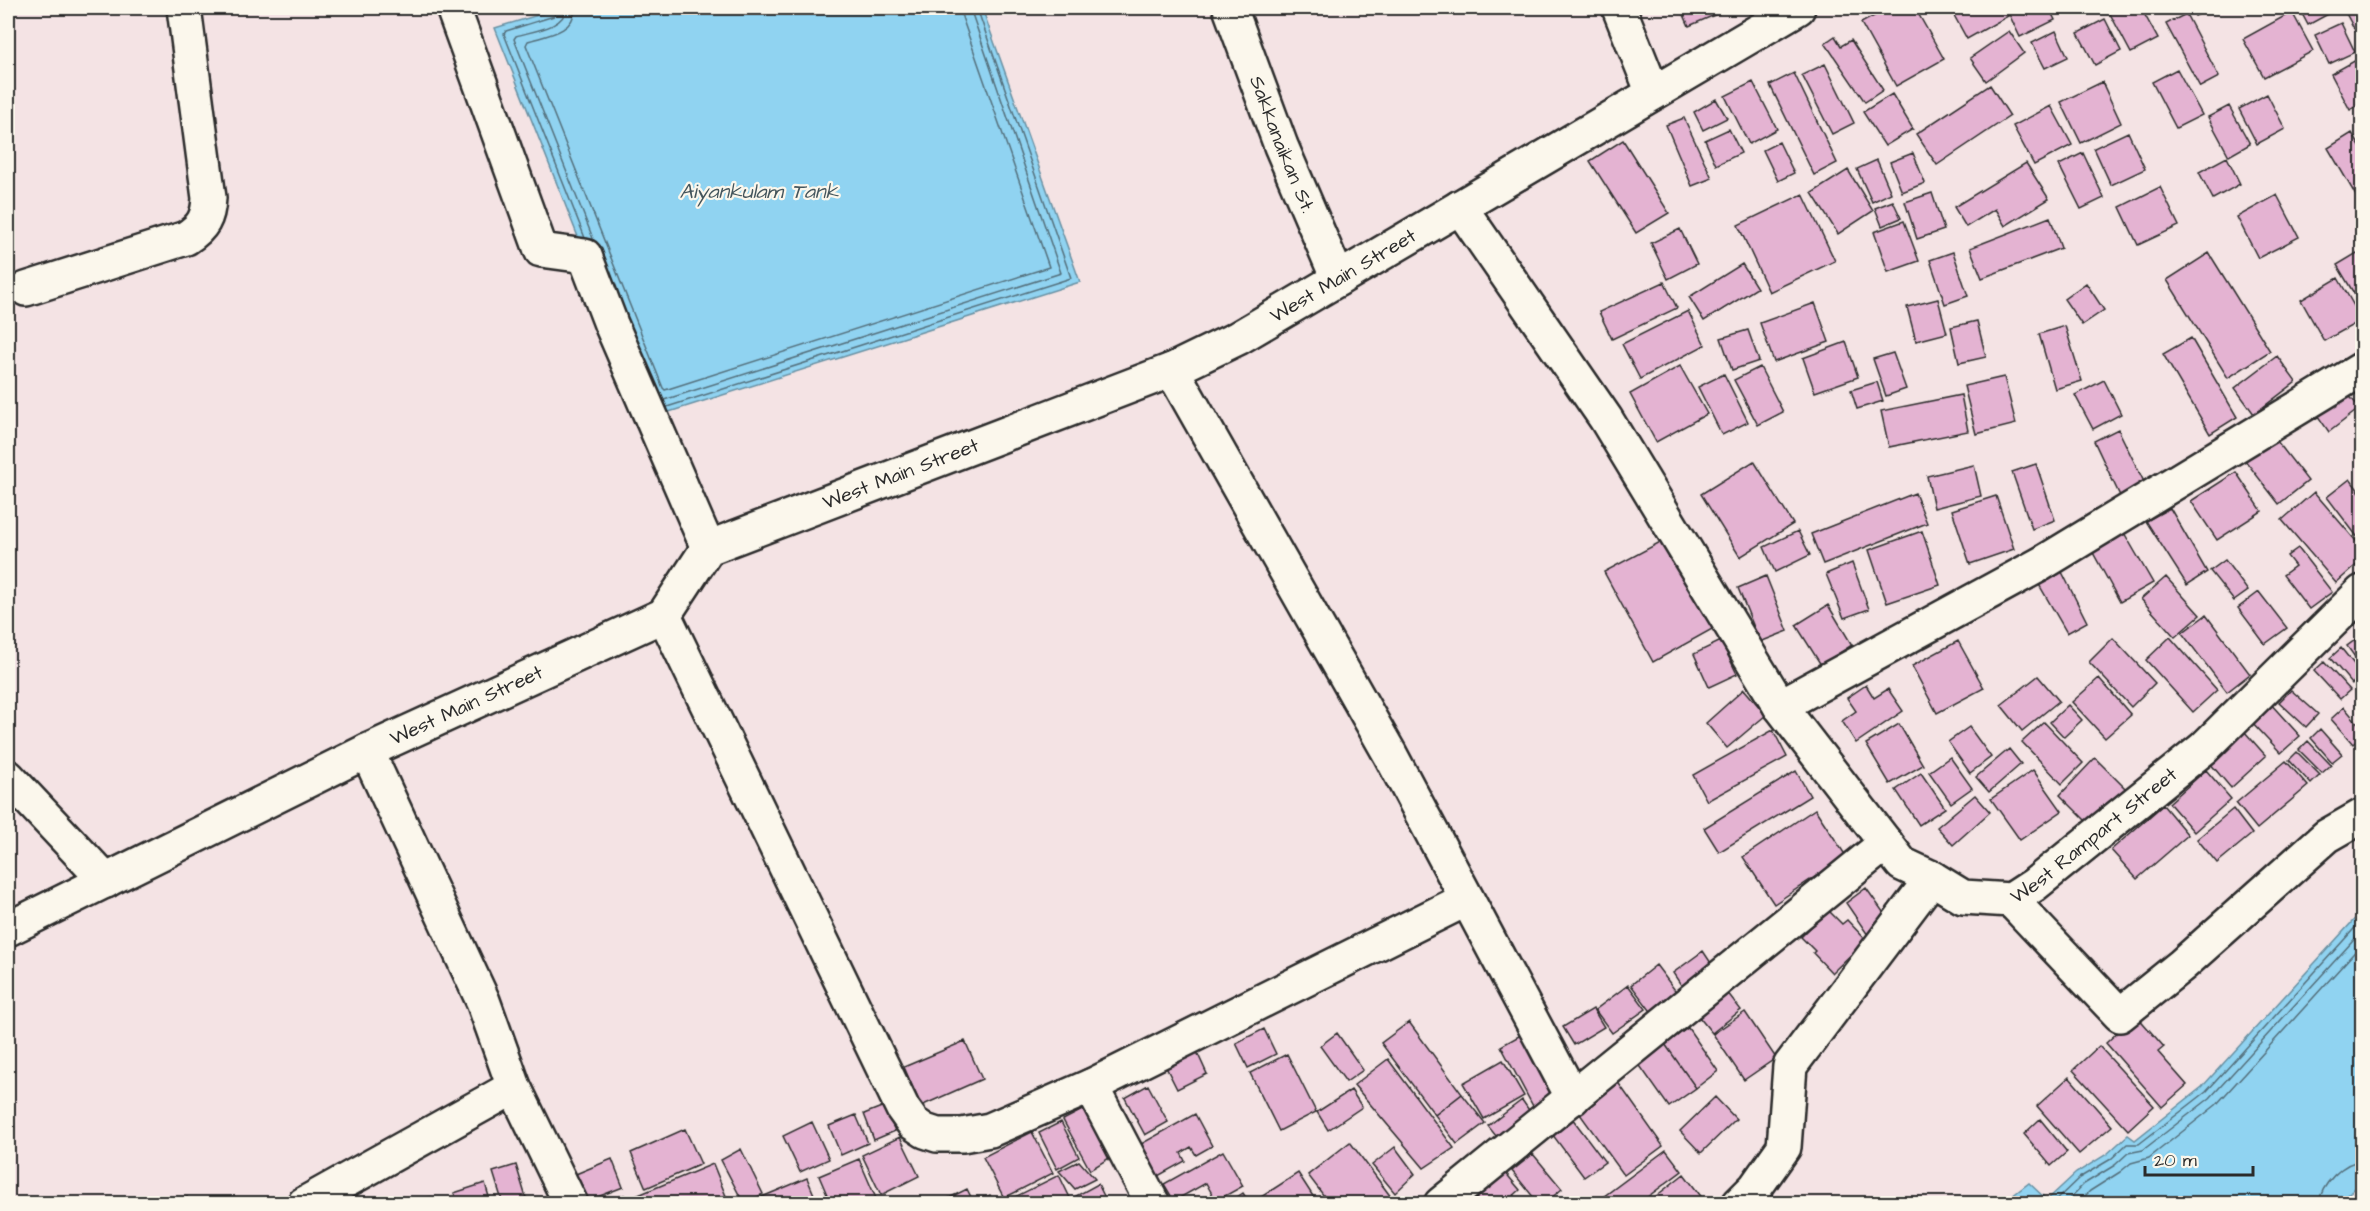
<svg xmlns="http://www.w3.org/2000/svg" width="2370" height="1211" viewBox="0 0 2370 1211" font-family="'Architects Daughter',sans-serif">
<style>
.water{fill:#90d3f1;stroke:#6890a2;stroke-width:1.5}
.lines{fill:none;stroke-linecap:round;stroke-linejoin:round}
.shore{stroke:#536e7a;stroke-width:1.5}
.building{fill:#e4b3d2;stroke:#2b2b2b;stroke-width:1.5}
.minor-casing{stroke:#2b2b2b;stroke-width:38}
.tertiary-casing{stroke:#2b2b2b;stroke-width:38}
.minor{stroke:#fbf7ec;stroke-width:33}
.tertiary{stroke:#fbf7ec;stroke-width:33}
.labels{text-anchor:middle;dominant-baseline:central;stroke-width:4.5;stroke-linejoin:round;paint-order:stroke}
.street-label{font-size:20px;fill:#2b2b2b;stroke:#fbf7ec}
.water-label{font-size:21px;font-style:italic;fill:#44555c;stroke:#fbf7ec}
</style>
<rect width="100%" height="100%" fill="#f4e3e4"/>
<filter id="ink" filterUnits="userSpaceOnUse"><feTurbulence type="fractalNoise" baseFrequency=".0167" numOctaves="2"/><feDisplacementMap in="SourceGraphic" scale="12" xChannelSelector="R" yChannelSelector="G"/><feConvolveMatrix kernelMatrix="1 2 1 2 8 2 1 2 1" color-interpolation-filters="sRGB"/></filter>
<g filter="url(#ink)">
<path class="water" d="M 561,8 L 982,8 L 1080,282 L 650,418 L 495,28 Z
M 2362,911 L 2362,1181 L 2340,1203 L 2003,1203 L 2029,1183 L 2047,1200 L 2076,1173 L 2107,1154 L 2128,1135 L 2135,1140 L 2202,1087 Z"/>
<g class="lines">
<path class="shore" d="M 558,8 L 554,16 L 506,31 L 504,34 L 585,238
M 566,8 C 565,28 532,31 516,36 L 514,39 L 594,241
M 575,8 C 574,33 547,35 528,41 L 526,45 L 663,388 L 665,390 L 1049,267 L 962,17 L 961,8
M 664,400 L 1061,273 L 970,8
M 667,407 L 1071,278 L 977,8
M 2052,1204 L 2079,1178 L 2111,1159 L 2127,1144 L 2139,1144 L 2206,1092 L 2362,920
M 2064,1204 L 2084,1184 L 2115,1165 L 2128,1153 L 2143,1150 L 2210,1098 L 2362,931
M 2077,1204 L 2090,1191 L 2120,1172 L 2131,1163 L 2149,1158 L 2216,1105 L 2362,944
M 2319,1204 C 2320,1185 2344,1161 2362,1161"/>
</g>
<path class="building" d="M 1681,8 L 1731,8 L 1689,26 Z
M 1889,8 L 1915,8 L 1944,59 L 1896,86 L 1861,23 Z
M 1950,8 L 2003,8 L 2008,16 L 1967,39 Z
M 2006,8 L 2049,8 L 2055,20 L 2020,37 Z
M 2107,8 L 2141,8 L 2158,39 L 2131,53 Z
M 2191,8 L 2212,8 L 2195,16 Z
M 2299,8 L 2329,8 L 2332,12 L 2308,25 Z
M 2343,8 L 2362,8 L 2362,43 Z
M 2292,12 L 2313,51 L 2264,77 L 2243,39 Z
M 2186,14 L 2219,77 L 2200,87 L 2166,24 Z
M 2105,19 L 2121,51 L 2095,65 L 2078,33 Z
M 2341,23 L 2355,52 L 2329,64 L 2315,35 Z
M 2009,31 L 2024,53 L 1986,81 L 1970,58 Z
M 2056,31 L 2068,57 L 2045,68 L 2032,43 Z
M 1835,36 L 1841,46 L 1851,40 L 1883,90 L 1865,102 L 1825,43 Z
M 2358,59 L 2362,66 L 2362,103 L 2350,110 L 2331,74 Z
M 1825,64 L 1854,123 L 1832,134 L 1802,75 Z
M 2177,69 L 2202,115 L 2176,128 L 2152,82 Z
M 1794,73 L 1837,163 L 1814,175 L 1770,85 Z
M 1753,82 L 1777,129 L 1749,144 L 1725,96 Z
M 2102,82 L 2121,123 L 2081,143 L 2061,102 Z
M 1990,85 L 2010,116 L 1937,165 L 1916,134 Z
M 1892,94 L 1913,129 L 1885,146 L 1863,112 Z
M 2267,94 L 2285,129 L 2257,144 L 2239,109 Z
M 1716,99 L 1727,118 L 1703,130 L 1694,112 Z
M 2051,106 L 2072,145 L 2034,165 L 2013,126 Z
M 2229,106 L 2250,144 L 2229,156 L 2208,117 Z
M 1684,118 L 1712,178 L 1692,186 L 1666,125 Z
M 1729,129 L 1741,153 L 1716,165 L 1705,140 Z
M 2128,132 L 2145,169 L 2111,185 L 2094,148 Z
M 2352,133 L 2362,150 L 2362,206 L 2328,148 Z
M 1623,140 L 1669,213 L 1636,233 L 1590,161 Z
M 1779,142 L 1794,173 L 1778,181 L 1763,150 Z
M 1913,153 L 1925,183 L 1902,192 L 1890,162 Z
M 2083,153 L 2104,198 L 2081,209 L 2059,165 Z
M 2227,157 L 2240,184 L 2213,199 L 2199,172 Z
M 1877,160 L 1891,193 L 1872,202 L 1857,169 Z
M 2026,163 L 2049,199 L 2005,226 L 1995,209 L 1966,227 L 1954,207 Z
M 1848,170 L 1873,211 L 1838,234 L 1812,193 Z
M 2160,187 L 2179,226 L 2138,245 L 2120,207 Z
M 1932,193 L 1944,230 L 1917,239 L 1905,202 Z
M 1803,194 L 1835,261 L 1769,292 L 1738,225 Z
M 2277,195 L 2299,237 L 2258,258 L 2237,217 Z
M 1893,201 L 1901,218 L 1882,226 L 1875,208 Z
M 2050,217 L 2061,248 L 1982,278 L 1970,248 Z
M 1904,221 L 1919,261 L 1888,272 L 1874,232 Z
M 1680,229 L 1697,264 L 1668,279 L 1651,243 Z
M 2362,250 L 2362,307 L 2337,265 Z
M 1953,252 L 1968,296 L 1945,304 L 1930,260 Z
M 2209,253 L 2270,351 L 2228,378 L 2167,280 Z
M 1742,264 L 1757,288 L 1704,321 L 1689,297 Z
M 2338,278 L 2362,320 L 2324,341 L 2301,300 Z
M 1664,282 L 1677,308 L 1612,339 L 1599,312 Z
M 2086,283 L 2104,310 L 2082,325 L 2064,299 Z
M 1938,299 L 1947,333 L 1916,341 L 1907,307 Z
M 1815,303 L 1829,342 L 1774,362 L 1760,323 Z
M 1688,311 L 1705,345 L 1640,379 L 1622,344 Z
M 1977,321 L 1986,357 L 1959,363 L 1951,327 Z
M 2065,326 L 2082,381 L 2055,389 L 2039,334 Z
M 1748,330 L 1759,361 L 1732,370 L 1721,338 Z
M 2191,338 L 2237,417 L 2210,434 L 2163,354 Z
M 1846,342 L 1858,377 L 1815,392 L 1803,358 Z
M 1893,353 L 1906,389 L 1886,396 L 1873,359 Z
M 2277,356 L 2296,382 L 2254,414 L 2235,388 Z
M 1680,366 L 1707,414 L 1656,442 L 1630,394 Z
M 1760,367 L 1783,412 L 1758,425 L 1734,380 Z
M 1724,374 L 1748,422 L 1722,435 L 1698,387 Z
M 2004,377 L 2016,424 L 1976,434 L 1964,386 Z
M 2104,380 L 2121,414 L 2093,429 L 2075,395 Z
M 1877,382 L 1883,401 L 1857,409 L 1851,390 Z
M 2344,390 L 2360,408 L 2329,432 L 2315,412 Z
M 1961,395 L 1968,431 L 1889,447 L 1881,411 Z
M 2118,429 L 2147,488 L 2122,500 L 2094,441 Z
M 2273,436 L 2308,481 L 2279,504 L 2244,459 Z
M 1754,461 L 1793,524 L 1740,557 L 1701,494 Z
M 2036,464 L 2055,520 L 2032,529 L 2012,472 Z
M 1974,465 L 1981,496 L 1934,508 L 1927,476 Z
M 2236,472 L 2262,511 L 2217,540 L 2191,501 Z
M 2350,479 L 2362,495 L 2362,543 L 2327,497 Z
M 2314,492 L 2362,548 L 2362,560 L 2336,583 L 2282,520 Z
M 1915,493 L 1927,523 L 1823,564 L 1811,534 Z
M 1996,496 L 2014,549 L 1970,564 L 1952,510 Z
M 2170,508 L 2207,572 L 2187,585 L 2146,521 Z
M 1798,531 L 1810,555 L 1775,572 L 1764,547 Z
M 1922,531 L 1940,585 L 1887,603 L 1869,550 Z
M 2123,531 L 2153,583 L 2120,602 L 2091,549 Z
M 1666,539 L 1714,628 L 1653,662 L 1604,572 Z
M 2298,548 L 2332,592 L 2309,609 L 2283,575 L 2295,566 L 2287,556 Z
M 2225,560 L 2248,591 L 2234,601 L 2210,571 Z
M 1852,563 L 1869,609 L 1844,618 L 1826,574 Z
M 2061,570 L 2087,622 L 2067,633 L 2037,581 Z
M 1766,576 L 1788,631 L 1760,642 L 1738,588 Z
M 2166,577 L 2200,615 L 2175,637 L 2141,599 Z
M 2259,592 L 2287,628 L 2265,644 L 2238,608 Z
M 1828,605 L 1852,645 L 1821,665 L 1796,625 Z
M 2206,615 L 2250,674 L 2227,692 L 2182,633 Z
M 2362,635 L 2362,667 L 2347,646 Z
M 2170,637 L 2217,690 L 2193,712 L 2146,660 Z
M 2113,638 L 2155,683 L 2131,707 L 2089,662 Z
M 1721,641 L 1737,674 L 1709,687 L 1694,654 Z
M 1958,641 L 1984,688 L 1937,713 L 1912,666 Z
M 2341,648 L 2362,674 L 2352,684 L 2330,658 Z
M 2324,662 L 2350,690 L 2340,699 L 2314,671 Z
M 2038,676 L 2059,701 L 2022,731 L 2001,705 Z
M 2099,678 L 2131,715 L 2105,738 L 2072,702 Z
M 1866,685 L 1874,698 L 1888,689 L 1903,711 L 1856,743 L 1842,721 L 1856,711 L 1847,698 Z
M 1744,689 L 1766,715 L 1727,748 L 1706,723 Z
M 2291,690 L 2318,714 L 2306,727 L 2279,702 Z
M 2269,702 L 2300,736 L 2281,753 L 2250,720 Z
M 2068,705 L 2082,720 L 2064,737 L 2050,722 Z
M 2344,707 L 2362,728 L 2362,736 L 2353,744 L 2331,719 Z
M 2044,722 L 2083,763 L 2062,784 L 2022,742 Z
M 1899,724 L 1923,765 L 1890,784 L 1866,744 Z
M 1969,727 L 1991,757 L 1970,773 L 1948,742 Z
M 2320,729 L 2342,754 L 2332,762 L 2311,738 Z
M 1773,730 L 1787,757 L 1707,801 L 1693,775 Z
M 2244,731 L 2266,756 L 2231,788 L 2209,762 Z
M 2308,741 L 2331,765 L 2322,773 L 2299,750 Z
M 2009,749 L 2021,764 L 1989,792 L 1976,777 Z
M 2297,752 L 2320,775 L 2311,784 L 2289,760 Z
M 1950,757 L 1972,788 L 1951,803 L 1929,772 Z
M 2095,758 L 2127,790 L 2091,826 L 2060,795 Z
M 2286,761 L 2308,786 L 2257,829 L 2236,803 Z
M 2033,770 L 2062,811 L 2020,840 L 1991,799 Z
M 2206,770 L 2231,799 L 2194,832 L 2169,803 Z
M 1796,771 L 1810,796 L 1719,852 L 1704,828 Z
M 1921,773 L 1945,808 L 1919,825 L 1896,790 Z
M 1975,795 L 1990,812 L 1953,845 L 1937,827 Z
M 2163,805 L 2188,835 L 2137,879 L 2111,850 Z
M 1815,809 L 1846,856 L 1774,904 L 1743,857 Z
M 2233,809 L 2252,834 L 2217,863 L 2197,839 Z
M 1866,888 L 1891,923 L 1870,938 L 1846,903 Z
M 1828,910 L 1842,924 L 1847,920 L 1866,940 L 1832,973 L 1813,953 L 1815,951 L 1801,937 Z
M 1703,951 L 1715,969 L 1685,991 L 1673,973 Z
M 1656,965 L 1681,998 L 1656,1018 L 1631,985 Z
M 1628,985 L 1646,1009 L 1612,1033 L 1595,1010 Z
M 1724,988 L 1741,1010 L 1712,1033 L 1695,1012 Z
M 1593,1009 L 1604,1027 L 1574,1045 L 1563,1027 Z
M 1745,1012 L 1776,1058 L 1744,1080 L 1713,1034 Z
M 2136,1015 L 2164,1047 L 2158,1052 L 2187,1085 L 2162,1107 L 2106,1043 Z
M 1409,1022 L 1462,1094 L 1435,1115 L 1381,1043 Z
M 1688,1028 L 1718,1071 L 1696,1088 L 1665,1044 Z
M 1264,1029 L 1276,1054 L 1248,1068 L 1236,1043 Z
M 1526,1032 L 1560,1094 L 1534,1108 L 1501,1046 Z
M 1337,1033 L 1363,1070 L 1346,1082 L 1320,1046 Z
M 965,1041 L 982,1079 L 921,1106 L 904,1067 Z
M 1665,1044 L 1696,1088 L 1669,1107 L 1638,1063 Z
M 2099,1046 L 2154,1106 L 2128,1130 L 2073,1070 Z
M 1197,1052 L 1207,1074 L 1177,1089 L 1166,1067 Z
M 1287,1054 L 1316,1112 L 1279,1131 L 1250,1073 Z
M 1388,1059 L 1454,1148 L 1424,1168 L 1354,1085 Z
M 1503,1060 L 1524,1096 L 1484,1119 L 1463,1083 Z
M 2069,1077 L 2112,1126 L 2079,1154 L 2037,1106 Z
M 1617,1081 L 1663,1146 L 1624,1175 L 1577,1110 Z
M 1148,1085 L 1168,1122 L 1145,1135 L 1125,1098 Z
M 1351,1090 L 1362,1107 L 1328,1130 L 1317,1112 Z
M 1462,1094 L 1485,1123 L 1457,1144 L 1435,1115 Z
M 1715,1097 L 1736,1119 L 1701,1153 L 1680,1131 Z
M 1522,1100 L 1533,1116 L 1500,1141 L 1488,1126 Z
M 1094,1104 L 1111,1157 L 1090,1170 L 1063,1120 Z
M 884,1106 L 895,1131 L 874,1140 L 864,1114 Z
M 1195,1114 L 1212,1146 L 1196,1155 L 1191,1147 L 1181,1153 L 1185,1161 L 1158,1176 L 1141,1144 Z
M 856,1115 L 868,1143 L 841,1155 L 829,1126 Z
M 1572,1118 L 1605,1162 L 1584,1177 L 1552,1134 Z
M 2040,1119 L 2067,1152 L 2051,1166 L 2024,1134 Z
M 812,1122 L 829,1159 L 800,1172 L 783,1136 Z
M 1061,1122 L 1079,1157 L 1057,1169 L 1039,1133 Z
M 685,1129 L 701,1164 L 646,1188 L 631,1153 Z
M 1032,1132 L 1053,1173 L 1004,1198 L 983,1157 Z
M 900,1137 L 919,1176 L 881,1195 L 862,1155 Z
M 1350,1142 L 1394,1201 L 1391,1204 L 1330,1204 L 1308,1175 Z
M 1395,1147 L 1415,1174 L 1395,1193 L 1372,1165 Z
M 741,1149 L 763,1194 L 744,1204 L 721,1160 Z
M 1666,1150 L 1682,1171 L 1638,1204 L 1602,1204 L 1599,1200 Z
M 1223,1151 L 1243,1186 L 1216,1201 L 1206,1183 L 1174,1201 L 1164,1184 Z
M 1533,1154 L 1562,1189 L 1544,1204 L 1539,1204 L 1512,1171 Z
M 612,1159 L 623,1187 L 582,1203 L 571,1176 Z
M 859,1159 L 878,1203 L 831,1204 L 819,1176 Z
M 1079,1161 L 1095,1179 L 1075,1189 L 1059,1171 Z
M 713,1164 L 728,1201 L 722,1204 L 639,1204 L 636,1196 Z
M 516,1165 L 528,1204 L 503,1204 L 493,1172 Z
M 1504,1171 L 1520,1190 L 1504,1204 L 1477,1204 L 1472,1198 Z
M 1298,1173 L 1318,1204 L 1261,1204 L 1258,1199 Z
M 1684,1174 L 1703,1199 L 1697,1204 L 1646,1204 Z
M 1059,1175 L 1073,1204 L 1008,1204 L 1007,1201 Z
M 807,1178 L 818,1204 L 765,1204 L 762,1197 Z
M 485,1183 L 491,1204 L 457,1204 L 454,1193 Z
M 1098,1184 L 1108,1204 L 1079,1204 L 1076,1196 Z
M 967,1189 L 974,1203 L 990,1195 L 994,1204 L 937,1204 Z
M 1243,1193 L 1250,1204 L 1227,1204 Z
M 624,1195 L 628,1204 L 601,1204 Z
M 187,1197 L 189,1204 L 168,1204 Z
M 431,1197 L 433,1204 L 408,1204 L 407,1202 Z
M 1562,1197 L 1568,1204 L 1554,1204 Z"/>
<g class="lines">
<g class="minor-casing">
<g id="minor">
<path d="M 453,8 L 541,250 L 585,256 L 611,324 L 708,548"/>
<path id="s1" d="M 1230,8 L 1281,146 L 1338,279"/>
<path d="M 1619,8 L 1653,93"/>
<path d="M 1460,207 L 1606,419 L 1780,706 L 1902,864 L 1932,878"/>
<path d="M 26,289 L 186,238 C 203,227 208,218 209,198 L 184,8"/>
<path d="M 1172,370 L 1390,754 L 1573,1098"/>
<path d="M 664,615 L 903,1109 L 913,1123 L 925,1131 L 937,1135 L 962,1135 L 990,1130 L 1091,1086 L 1467,899"/>
<path d="M 1780,706 L 2041,564 L 2362,369"/>
<path d="M 367,751 L 483,1001 L 514,1087 L 571,1204"/>
<path d="M 8,777 L 106,881"/>
<path d="M 2011,900 L 2120,1015 L 2182,965 L 2327,836 L 2362,816"/>
<path d="M 1091,1086 L 1153,1204"/>
<path d="M 304,1204 L 514,1087"/>
<path d="M 1441,1204 L 1886,843"/>
<path id="s2" d="M 1739,1204 L 1755,1188 L 1784,1147 L 1790,1066 L 1932,878 L 1963,897 L 2011,900 L 2034,885 L 2204,748 L 2362,592"/>
</g>
</g>
<g class="tertiary-casing">
<g id="tertiary">
<path id="s3" d="M 8,929 L 367,751 L 664,615 L 708,548 L 1172,370 L 1238,338 L 1798,8"/>
</g>
</g>
<use href="#minor" class="minor"/>
<use href="#tertiary" class="tertiary"/>
</g>
</g>
<g class="labels">
<g class="street-label">
<text stroke="none"><textPath href="#s1" startOffset="146">Sakkanaikan St.</textPath></text>
<text stroke="none"><textPath href="#s3" startOffset="1500">West Main Street</textPath></text>
<text stroke="none"><textPath href="#s3" startOffset="1014">West Main Street</textPath></text>
<text stroke="none"><textPath href="#s3" startOffset="510">West Main Street</textPath></text>
<text stroke="none"><textPath href="#s2" startOffset="579">West Rampart Street</textPath></text>
</g>
<g class="water-label">
<text x="759" y="191">Aiyankulam Tank</text>
</g>
</g>
<rect width="2370" height="1211" fill="none" stroke="#fbf7ec" stroke-width="30"/>
<rect x="15" y="15" width="2340" height="1181" fill="none" stroke="#2b2b2b" stroke-width="2" filter="url(#ink)"/>
<path d="M2145 1166v9h108v-9" fill="none" stroke="#2b2b2b" stroke-width="3"/>
<text x="2154" y="1166" font-size="18" fill="#2b2b2b" stroke="#fbf7ec" stroke-width="4.5" paint-order="stroke">20 m</text>
</svg>
